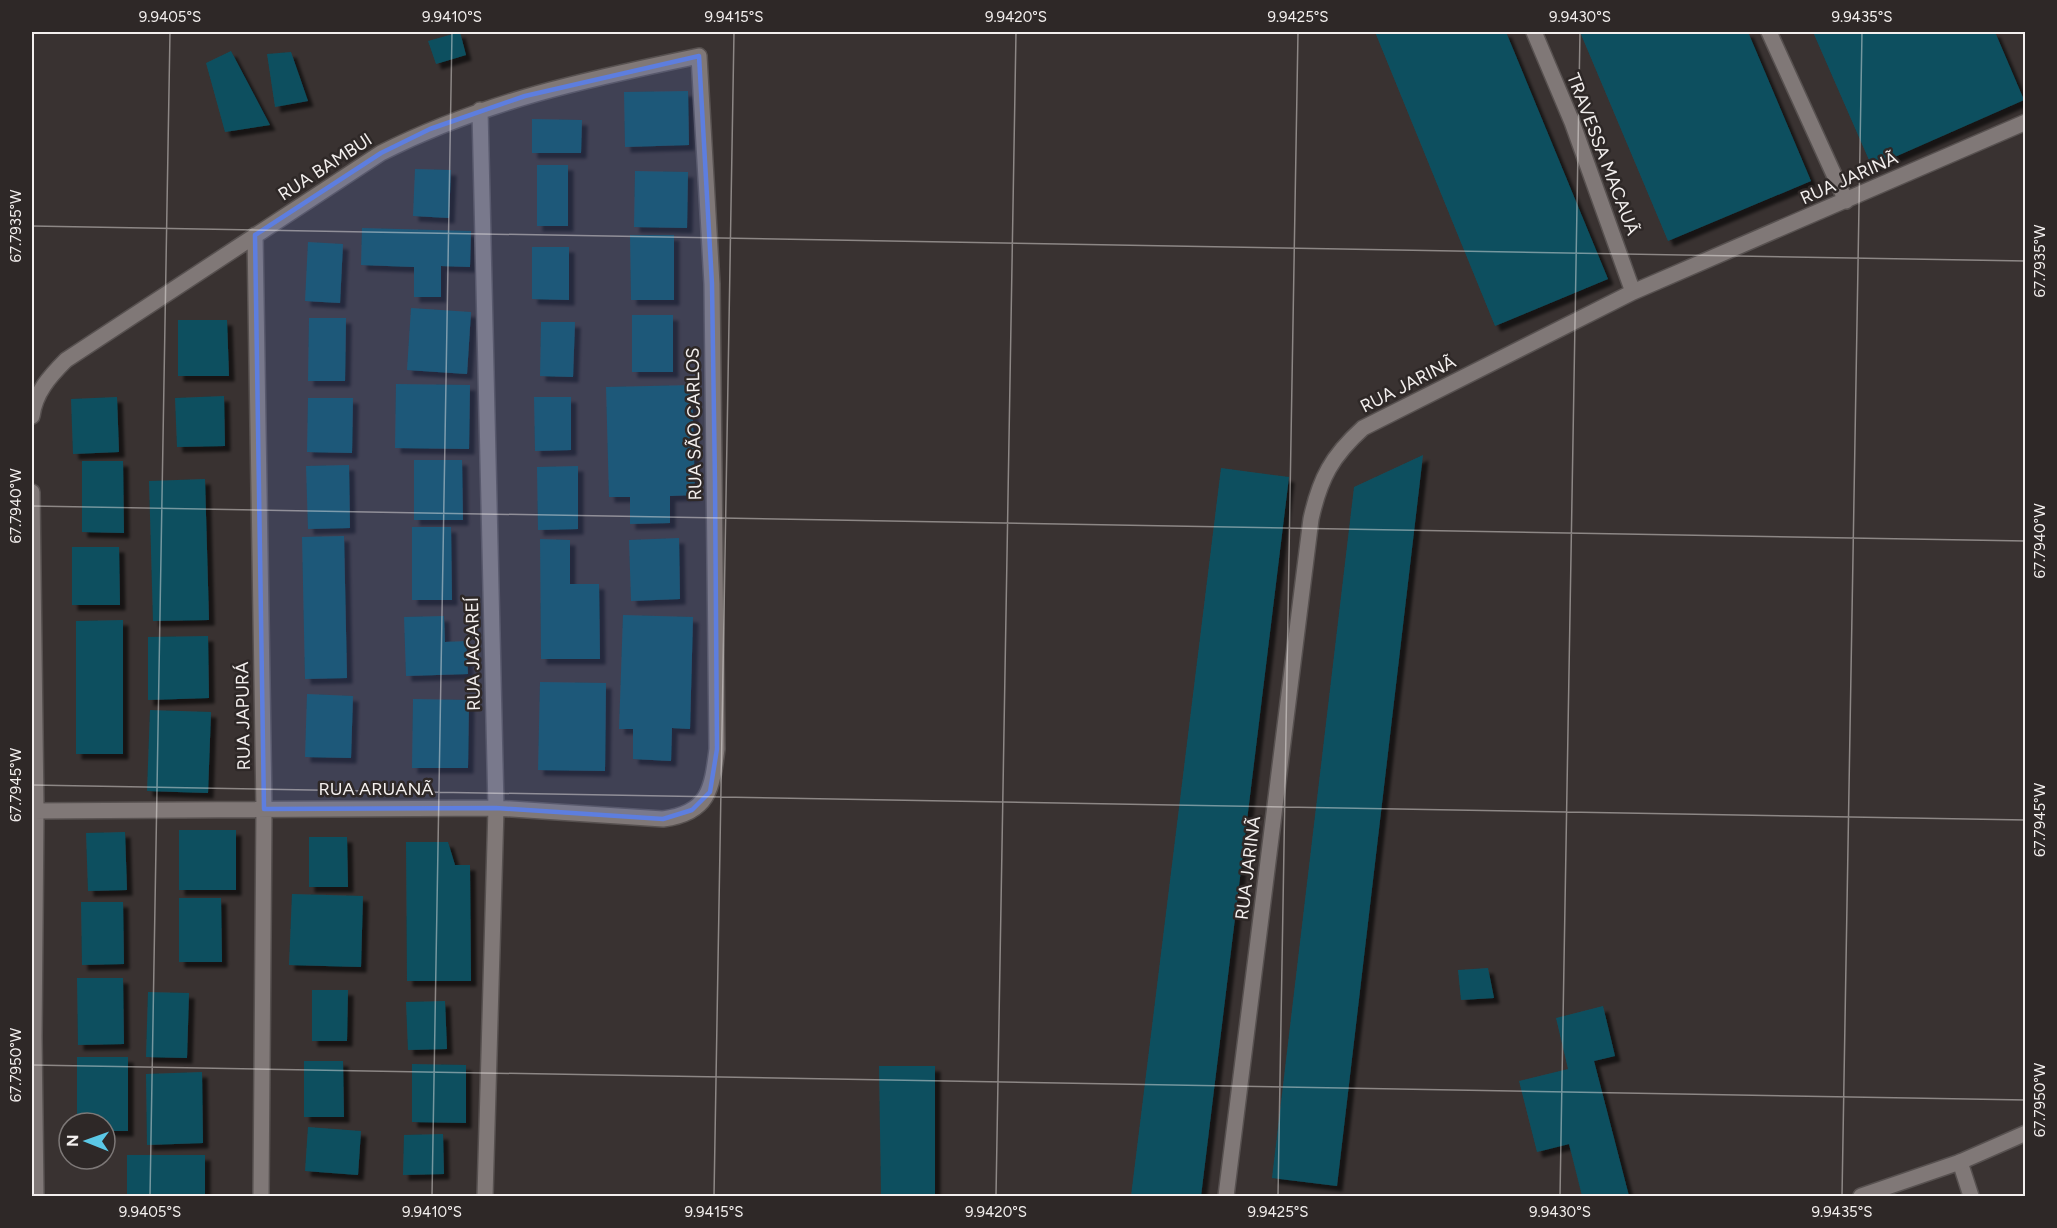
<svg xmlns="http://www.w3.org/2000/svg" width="2057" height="1228" viewBox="0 0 2057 1228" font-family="Figtree,sans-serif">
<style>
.building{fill:#0f4f5f;filter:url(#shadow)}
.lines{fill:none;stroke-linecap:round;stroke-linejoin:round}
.street-casing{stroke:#575150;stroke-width:18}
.secondary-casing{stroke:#575150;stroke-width:18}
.street{stroke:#807877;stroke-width:15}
.secondary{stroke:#807877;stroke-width:15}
.marked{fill:#5d7edf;fill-opacity:0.2;stroke:#5d7edf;stroke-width:4.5;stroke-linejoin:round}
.ticks{fill:none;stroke:#f3efee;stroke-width:1.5;stroke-opacity:0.45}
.labels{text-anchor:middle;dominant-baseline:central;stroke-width:5;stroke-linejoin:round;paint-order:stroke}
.street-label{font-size:18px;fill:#f3efee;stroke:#2e2827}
.neatline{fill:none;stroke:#f3efee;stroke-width:2}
.ticks-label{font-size:15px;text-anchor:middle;fill:#f3efee}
</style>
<defs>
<filter id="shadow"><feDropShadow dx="5.5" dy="5.5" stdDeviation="1.5" flood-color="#0009"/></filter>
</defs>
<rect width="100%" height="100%" fill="#393231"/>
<path class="building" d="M 460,32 L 466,55 L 436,64 L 428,41 Z
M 1375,32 L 1506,32 L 1608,279 L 1495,326 Z
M 1580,32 L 1748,32 L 1811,181 L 1668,241 Z
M 1813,32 L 1995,32 L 2024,100 L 1872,167 Z
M 231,51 L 270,125 L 225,132 L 206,63 Z
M 291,52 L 308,101 L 275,107 L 267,54 Z
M 688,91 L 689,145 L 625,147 L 624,92 Z
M 532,119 L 582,120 L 581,153 L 532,153 Z
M 537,165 L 568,165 L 568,226 L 537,226 Z
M 415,169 L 451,170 L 449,218 L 413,216 Z
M 635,171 L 688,172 L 687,228 L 634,227 Z
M 362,228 L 471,231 L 470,267 L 441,266 L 441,297 L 414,297 L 414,267 L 361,265 Z
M 630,235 L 674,235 L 674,300 L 631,300 Z
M 308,242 L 343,244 L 340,303 L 305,301 Z
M 532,247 L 569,247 L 569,300 L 532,299 Z
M 411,308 L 471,312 L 467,374 L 407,370 Z
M 632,315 L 673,315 L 673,372 L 632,372 Z
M 309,318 L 346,318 L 345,381 L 308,381 Z
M 178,320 L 227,320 L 229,376 L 178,376 Z
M 541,322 L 575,322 L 573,377 L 540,376 Z
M 396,384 L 470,385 L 469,449 L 395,448 Z
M 692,385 L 695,495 L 670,496 L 670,523 L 630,524 L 630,497 L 609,497 L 606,387 Z
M 224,396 L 225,446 L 177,447 L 175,398 Z
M 117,397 L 119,452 L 73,454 L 71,399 Z
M 534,397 L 571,397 L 571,450 L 535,451 Z
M 308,398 L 353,398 L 352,453 L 307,452 Z
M 1423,455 L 1337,1186 L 1272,1178 L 1354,487 Z
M 414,460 L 462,460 L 463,520 L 414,520 Z
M 82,461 L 123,461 L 124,533 L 82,532 Z
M 349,465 L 350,528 L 308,529 L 306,466 Z
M 578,466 L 578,529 L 538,530 L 537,467 Z
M 1221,468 L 1289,477 L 1201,1196 L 1131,1196 Z
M 205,479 L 209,620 L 153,621 L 149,481 Z
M 412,527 L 451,527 L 452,600 L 412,600 Z
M 344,536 L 347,678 L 305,679 L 302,537 Z
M 679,538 L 680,599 L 631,601 L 629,540 Z
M 540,539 L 570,540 L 570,584 L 599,584 L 600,659 L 541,659 Z
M 72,547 L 119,547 L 120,605 L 72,605 Z
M 623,615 L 693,617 L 690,729 L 672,728 L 671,761 L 633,759 L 633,729 L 619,729 Z
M 444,616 L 445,642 L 466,641 L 468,674 L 406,676 L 404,617 Z
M 123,620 L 123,754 L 76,754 L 76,621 Z
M 208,636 L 209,698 L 148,700 L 148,637 Z
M 540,682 L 606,683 L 605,771 L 538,770 Z
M 307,694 L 353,696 L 351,758 L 305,757 Z
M 413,699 L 469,700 L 468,768 L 412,768 Z
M 150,710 L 211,712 L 208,793 L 147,791 Z
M 179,830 L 236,830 L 236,890 L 179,890 Z
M 125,832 L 127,890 L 88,891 L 86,833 Z
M 309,837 L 347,837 L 348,887 L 309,887 Z
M 406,842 L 448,842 L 455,865 L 470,865 L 471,981 L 407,981 Z
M 292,894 L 363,896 L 361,967 L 289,965 Z
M 179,898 L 221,898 L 222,962 L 179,962 Z
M 81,902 L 123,902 L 124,964 L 82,965 Z
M 1488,968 L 1494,998 L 1461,1000 L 1458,970 Z
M 77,978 L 123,978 L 124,1044 L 78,1045 Z
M 312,990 L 348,990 L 347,1041 L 312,1041 Z
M 148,992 L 189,993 L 187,1058 L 146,1057 Z
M 445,1001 L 447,1049 L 408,1050 L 406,1002 Z
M 1603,1006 L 1615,1056 L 1594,1061 L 1629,1196 L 1582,1196 L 1569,1144 L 1537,1152 L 1519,1081 L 1568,1069 L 1556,1018 Z
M 77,1057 L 128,1057 L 128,1131 L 105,1131 L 105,1123 L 77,1123 Z
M 304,1061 L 343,1061 L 344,1117 L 304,1117 Z
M 412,1064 L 466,1065 L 466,1123 L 412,1122 Z
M 879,1066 L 935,1066 L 935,1196 L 881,1196 Z
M 202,1072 L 203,1143 L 147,1145 L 146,1074 Z
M 308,1127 L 361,1131 L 358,1175 L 305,1171 Z
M 443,1134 L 444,1174 L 403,1175 L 404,1135 Z
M 127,1155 L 205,1155 L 205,1196 L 127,1196 Z"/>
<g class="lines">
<g class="street-casing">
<path id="street" d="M 1534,32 L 1572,122 L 1633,292
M 1769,32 L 1846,201
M 480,110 L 496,808 L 485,1196
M 255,235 L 264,809 L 261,1196
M 32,416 C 35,393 49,377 66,360 L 381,153 C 484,101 588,79 699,56 L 712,284 L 717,749 C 712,789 709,813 663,819 L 496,808 L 32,811
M 32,492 L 36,811 L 34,1037 L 36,1196
M 1960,1162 L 1971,1196
M 1226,1196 L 1311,519 C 1320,478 1332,456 1363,428 L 1633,292 L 2026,122"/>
</g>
<g class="secondary-casing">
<path id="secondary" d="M 1861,1196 L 1960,1162 L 2026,1133"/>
</g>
<use href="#street" class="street"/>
<use href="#secondary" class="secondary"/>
</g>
<path class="marked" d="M 699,56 L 712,284 L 715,482 L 717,749 L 710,792 L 692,810 L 663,819 L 496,808 L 264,809 L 255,235 L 381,153 L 430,129 L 525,96 Z"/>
<path class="ticks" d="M 32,226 L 2026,261M 32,506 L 2026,541M 32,785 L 2026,820M 32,1065 L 2026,1100M 150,1196 L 170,32M 432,1196 L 452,32M 714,1196 L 734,32M 996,1196 L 1016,32M 1278,1196 L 1298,32M 1560,1196 L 1580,32M 1842,1196 L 1862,32"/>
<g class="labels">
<g class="street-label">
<text transform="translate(1603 154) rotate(69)">TRAVESSA MACAUÃ</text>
<text transform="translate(325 167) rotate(-33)">RUA BAMBUI</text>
<text transform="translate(1849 178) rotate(-24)">RUA JARINÃ</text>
<text transform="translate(1408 384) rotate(-27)">RUA JARINÃ</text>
<text transform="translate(694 424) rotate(-91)">RUA SÃO CARLOS</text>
<text transform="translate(473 654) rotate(-91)">RUA JACAREÍ</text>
<text transform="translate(243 716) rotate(-91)">RUA JAPURÁ</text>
<text x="376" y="789">RUA ARUANÃ</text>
<text transform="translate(1248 868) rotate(-83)">RUA JARINÃ</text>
</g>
</g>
<rect width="2057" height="1228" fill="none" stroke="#2e2827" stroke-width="66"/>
<g transform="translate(87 1141) rotate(271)"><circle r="28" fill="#2e2827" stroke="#7d7877" stroke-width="1.5"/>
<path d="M0-4.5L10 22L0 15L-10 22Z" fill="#5bc8e6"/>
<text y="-9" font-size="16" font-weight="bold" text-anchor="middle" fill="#f3efee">N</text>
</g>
<rect x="33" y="33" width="1991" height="1162" class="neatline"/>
<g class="ticks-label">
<text x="170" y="22">9.9405°S</text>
<text x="452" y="22">9.9410°S</text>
<text x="734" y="22">9.9415°S</text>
<text x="1016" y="22">9.9420°S</text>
<text x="1298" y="22">9.9425°S</text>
<text x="1580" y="22">9.9430°S</text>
<text x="1862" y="22">9.9435°S</text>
<text transform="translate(16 226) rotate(-90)" y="5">67.7935°W</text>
<text transform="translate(2040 261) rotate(-90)" y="5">67.7935°W</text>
<text transform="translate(16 506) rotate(-90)" y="5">67.7940°W</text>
<text transform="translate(2040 541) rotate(-90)" y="5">67.7940°W</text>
<text transform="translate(16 785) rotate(-90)" y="5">67.7945°W</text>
<text transform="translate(2040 820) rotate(-90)" y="5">67.7945°W</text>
<text transform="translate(16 1065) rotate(-90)" y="5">67.7950°W</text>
<text transform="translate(2040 1100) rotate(-90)" y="5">67.7950°W</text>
<text x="150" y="1217">9.9405°S</text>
<text x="432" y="1217">9.9410°S</text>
<text x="714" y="1217">9.9415°S</text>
<text x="996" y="1217">9.9420°S</text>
<text x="1278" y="1217">9.9425°S</text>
<text x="1560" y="1217">9.9430°S</text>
<text x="1842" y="1217">9.9435°S</text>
</g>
</svg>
